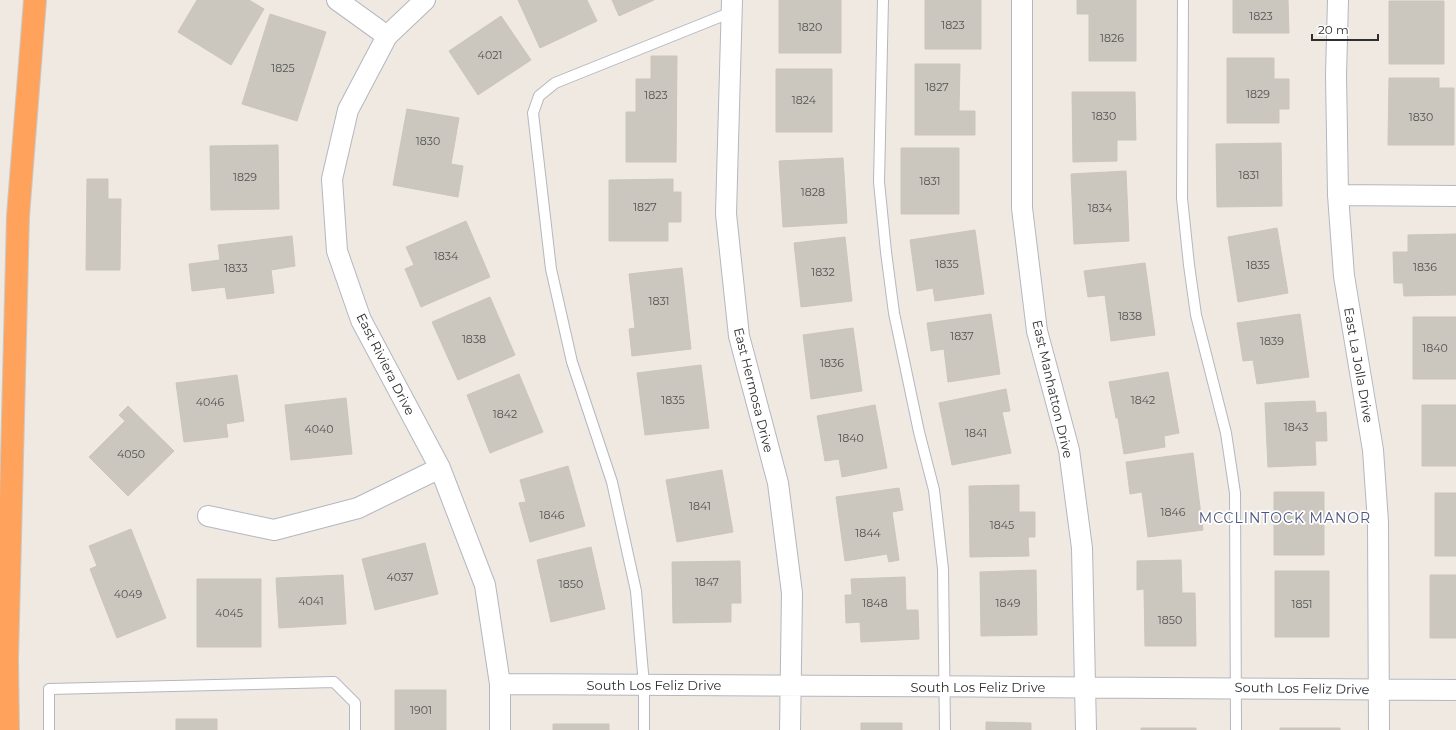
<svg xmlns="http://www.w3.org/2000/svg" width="1456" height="730" viewBox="0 0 1456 730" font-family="Montserrat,sans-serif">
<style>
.building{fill:#cbc7bf;stroke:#cbc5ba}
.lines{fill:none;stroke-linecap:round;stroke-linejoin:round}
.service-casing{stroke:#b4b7c1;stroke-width:12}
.minor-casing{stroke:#b4b7c1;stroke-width:22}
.motorway-casing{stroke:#c9c9c9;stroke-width:24}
.service{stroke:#fff;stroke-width:10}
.minor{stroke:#fff;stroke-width:20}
.motorway{stroke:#ffa35c;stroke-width:22}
.labels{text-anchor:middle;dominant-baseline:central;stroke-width:3.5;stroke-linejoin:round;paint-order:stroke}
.number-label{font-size:11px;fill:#555452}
.street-label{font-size:13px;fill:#2e2e2e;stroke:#fff}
.neighbourhood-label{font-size:14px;letter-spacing:1px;fill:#4d5680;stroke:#fff}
</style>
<rect width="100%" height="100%" fill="#efe9e1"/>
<path class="building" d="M 197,0 L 249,0 L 264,9 L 231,65 L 178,32 Z
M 518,0 L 587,0 L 597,21 L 540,48 Z
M 612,0 L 654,0 L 619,16 Z
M 779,0 L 841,0 L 841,53 L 779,53 Z
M 925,0 L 981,0 L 981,49 L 925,49 Z
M 1077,0 L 1136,0 L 1136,61 L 1089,61 L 1089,14 L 1077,14 Z
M 1233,0 L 1288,0 L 1289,33 L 1233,33 Z
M 1389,1 L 1444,1 L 1444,64 L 1389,64 Z
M 270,14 L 326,32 L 297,121 L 242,104 Z
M 501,16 L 531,60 L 478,95 L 449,51 Z
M 651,56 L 677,56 L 676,162 L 626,162 L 626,112 L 636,112 L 636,79 L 651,79 Z
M 1227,58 L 1274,58 L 1274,79 L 1289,79 L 1289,109 L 1279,109 L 1279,123 L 1227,123 Z
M 915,64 L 960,64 L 959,111 L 975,111 L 975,135 L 915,135 Z
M 776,69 L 832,69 L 832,132 L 776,132 Z
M 1389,78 L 1439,78 L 1439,88 L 1454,88 L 1454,145 L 1388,145 Z
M 1072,92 L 1135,92 L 1136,140 L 1117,140 L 1117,161 L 1073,162 Z
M 407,109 L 459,118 L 451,164 L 463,166 L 458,197 L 393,185 Z
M 1281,143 L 1282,206 L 1217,207 L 1216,144 Z
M 278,145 L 279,209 L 211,210 L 210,146 Z
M 901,148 L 959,148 L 959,214 L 901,214 Z
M 843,158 L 847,223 L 783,227 L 779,161 Z
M 1126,171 L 1129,241 L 1074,244 L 1071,174 Z
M 87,179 L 108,179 L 108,199 L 121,199 L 120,270 L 86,270 Z
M 673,179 L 673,192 L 681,192 L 681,222 L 668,222 L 668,241 L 609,241 L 609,180 Z
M 466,221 L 490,277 L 421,307 L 405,269 L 414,265 L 406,247 Z
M 1277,228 L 1288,293 L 1238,302 L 1228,237 Z
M 975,230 L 984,294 L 935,301 L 933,288 L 917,291 L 910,240 Z
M 1456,234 L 1456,295 L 1404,296 L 1403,283 L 1394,283 L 1393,252 L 1408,252 L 1408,235 Z
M 292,236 L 295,266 L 271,270 L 274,293 L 227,299 L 225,287 L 192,291 L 189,264 L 220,260 L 218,245 Z
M 845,237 L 852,301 L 801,307 L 794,243 Z
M 1145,263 L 1155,335 L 1111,341 L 1105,295 L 1088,297 L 1084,271 Z
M 682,268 L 691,349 L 632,356 L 629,329 L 635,328 L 629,274 Z
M 490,297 L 515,355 L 458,380 L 432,322 Z
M 991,314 L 1000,374 L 948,382 L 944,349 L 931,351 L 927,323 Z
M 1300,314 L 1309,377 L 1257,384 L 1253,360 L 1243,361 L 1237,323 Z
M 1413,317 L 1456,317 L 1456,379 L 1413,379 Z
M 853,328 L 862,391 L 811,399 L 803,335 Z
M 701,365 L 709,428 L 645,435 L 637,373 Z
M 1168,372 L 1179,433 L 1164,436 L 1165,447 L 1124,454 L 1118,418 L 1116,418 L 1109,382 Z
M 519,374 L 543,432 L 490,453 L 467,395 Z
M 237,375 L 244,421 L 226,424 L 228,437 L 184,442 L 176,383 Z
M 1006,389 L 1010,411 L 1002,412 L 1011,453 L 952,465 L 939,403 Z
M 346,398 L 352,454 L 291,460 L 285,405 Z
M 1315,401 L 1316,413 L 1326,412 L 1327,441 L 1315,441 L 1316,465 L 1268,467 L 1265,403 Z
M 875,405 L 887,468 L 842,477 L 839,459 L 825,461 L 817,416 Z
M 1422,405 L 1456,405 L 1456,466 L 1422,466 Z
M 128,406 L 174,451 L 128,496 L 89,457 L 125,421 L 119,415 Z
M 1193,453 L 1203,530 L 1148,537 L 1142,492 L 1130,494 L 1126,462 Z
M 568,466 L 585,526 L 530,542 L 519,503 L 526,502 L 520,480 Z
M 722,470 L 733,532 L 677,542 L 666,480 Z
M 1019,485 L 1019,512 L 1035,512 L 1035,537 L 1028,537 L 1029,556 L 970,557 L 969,486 Z
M 899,488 L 903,510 L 892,512 L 899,560 L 889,562 L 887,554 L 845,561 L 836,497 Z
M 1274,492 L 1324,492 L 1324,555 L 1274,555 Z
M 1435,493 L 1456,493 L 1456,556 L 1435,556 Z
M 131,529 L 166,618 L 117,638 L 90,569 L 97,566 L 89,546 Z
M 425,543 L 438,594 L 375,610 L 362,559 Z
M 591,547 L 605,609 L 551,622 L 537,560 Z
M 1181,560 L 1182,593 L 1195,593 L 1196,646 L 1145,646 L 1144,589 L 1137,590 L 1137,561 Z
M 740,561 L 741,603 L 731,603 L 731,622 L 673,623 L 672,562 Z
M 1036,570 L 1037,635 L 981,636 L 980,572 Z
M 1275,571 L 1329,571 L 1329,637 L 1275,637 Z
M 343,575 L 346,624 L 279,628 L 276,578 Z
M 1430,575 L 1456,575 L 1456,638 L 1430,638 Z
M 905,577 L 906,610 L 918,610 L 919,639 L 861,642 L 860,622 L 846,623 L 845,595 L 852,595 L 851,579 Z
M 197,579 L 261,579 L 261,647 L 197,647 Z
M 395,690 L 446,690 L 446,730 L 395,730 Z
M 176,719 L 217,719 L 217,730 L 176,730 Z
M 986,722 L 1031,723 L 1031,730 L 986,730 Z
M 861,723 L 902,723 L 902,730 L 861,730 Z
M 553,724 L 609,724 L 609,730 L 553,730 Z
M 1141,728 L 1196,728 L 1196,730 L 1141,730 Z
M 1280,728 L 1340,728 L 1340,730 L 1280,730 Z"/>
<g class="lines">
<g class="service-casing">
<path id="service" d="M 883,0 L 879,182 L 886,252 L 894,313 L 919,432 L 934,490 L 943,569 L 945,730
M 1183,0 L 1182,198 L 1189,265 L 1196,315 L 1226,433 L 1235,493 L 1236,730
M 49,730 L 49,689 L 334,682 L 355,703 L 355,730
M 644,730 L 644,685 L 636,591 L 612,482 L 572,362 L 551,269 L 533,113 L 539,96 L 555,83 L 732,12"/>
</g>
<g class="minor-casing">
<path id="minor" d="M 337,0 L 387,36
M 425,0 L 387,36 L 348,110 L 332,179 L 337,251 L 361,320 L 440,468 L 485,585 L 500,684 L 500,730
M 732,0 L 726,214 L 739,336 L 778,483 L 792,593 L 790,730
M 1022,0 L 1022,208 L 1037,331 L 1069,450 L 1082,548 L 1086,730
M 1338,0 L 1336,75 L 1338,195 L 1344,276 L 1373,450 L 1378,522 L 1379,730
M 1338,195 L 1456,196
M 208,516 L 274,530 L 358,508 L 440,468
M 500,684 C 819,688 1137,685 1456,690"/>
</g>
<g class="motorway-casing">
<path id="motorway" d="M 8,730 L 7,660 L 18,216 L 35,0"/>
</g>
<use href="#service" class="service"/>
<use href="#minor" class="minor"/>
<use href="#motorway" class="motorway"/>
</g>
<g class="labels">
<g class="number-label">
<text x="1261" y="16">1823</text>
<text x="953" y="25">1823</text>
<text x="810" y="27">1820</text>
<text x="1112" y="38">1826</text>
<text x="490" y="55">4021</text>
<text x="283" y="68">1825</text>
<text x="937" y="87">1827</text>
<text x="1258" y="94">1829</text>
<text x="656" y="95">1823</text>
<text x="804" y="100">1824</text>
<text x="1104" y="116">1830</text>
<text x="1421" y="117">1830</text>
<text x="428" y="141">1830</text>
<text x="1249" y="175">1831</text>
<text x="245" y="177">1829</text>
<text x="930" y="181">1831</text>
<text x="813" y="192">1828</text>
<text x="645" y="207">1827</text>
<text x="1100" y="208">1834</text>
<text x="446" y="256">1834</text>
<text x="947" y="264">1835</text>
<text x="1258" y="265">1835</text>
<text x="1425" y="267">1836</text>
<text x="236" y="268">1833</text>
<text x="823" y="272">1832</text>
<text x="659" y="301">1831</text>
<text x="1130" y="316">1838</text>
<text x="962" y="336">1837</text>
<text x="474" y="339">1838</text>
<text x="1272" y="341">1839</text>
<text x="1435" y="348">1840</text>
<text x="832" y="363">1836</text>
<text x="673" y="400">1835</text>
<text x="1143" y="400">1842</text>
<text x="210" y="402">4046</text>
<text x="505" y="414">1842</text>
<text x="1296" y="427">1843</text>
<text x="319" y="429">4040</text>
<text x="976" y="433">1841</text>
<text x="851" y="438">1840</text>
<text x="131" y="454">4050</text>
<text x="700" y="506">1841</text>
<text x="1173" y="512">1846</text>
<text x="552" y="515">1846</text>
<text x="1002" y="525">1845</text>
<text x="868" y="533">1844</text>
<text x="400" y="577">4037</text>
<text x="707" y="582">1847</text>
<text x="571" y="584">1850</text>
<text x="128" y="594">4049</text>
<text x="311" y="601">4041</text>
<text x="875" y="603">1848</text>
<text x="1008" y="603">1849</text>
<text x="1302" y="604">1851</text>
<text x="229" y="613">4045</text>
<text x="1170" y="620">1850</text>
<text x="421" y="710">1901</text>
</g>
<g class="street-label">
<text transform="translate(386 364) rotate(63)">East Riviera Drive</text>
<text transform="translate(1359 365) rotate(80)">East La Jolla Drive</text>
<text transform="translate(1053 389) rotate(77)">East Manhatton Drive</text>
<text transform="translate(754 390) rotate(76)">East Hermosa Drive</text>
<text x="654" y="685">South Los Feliz Drive</text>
<text x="978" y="687">South Los Feliz Drive</text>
<text transform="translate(1302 688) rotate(1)">South Los Feliz Drive</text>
</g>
<g class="neighbourhood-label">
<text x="1285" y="518">MCCLINTOCK MANOR</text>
</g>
</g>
<path d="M1312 34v6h66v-6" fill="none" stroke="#2e2e2e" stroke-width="2"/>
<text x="1318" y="34" font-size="12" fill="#2e2e2e" stroke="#ffffff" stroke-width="3" paint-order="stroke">20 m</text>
</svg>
